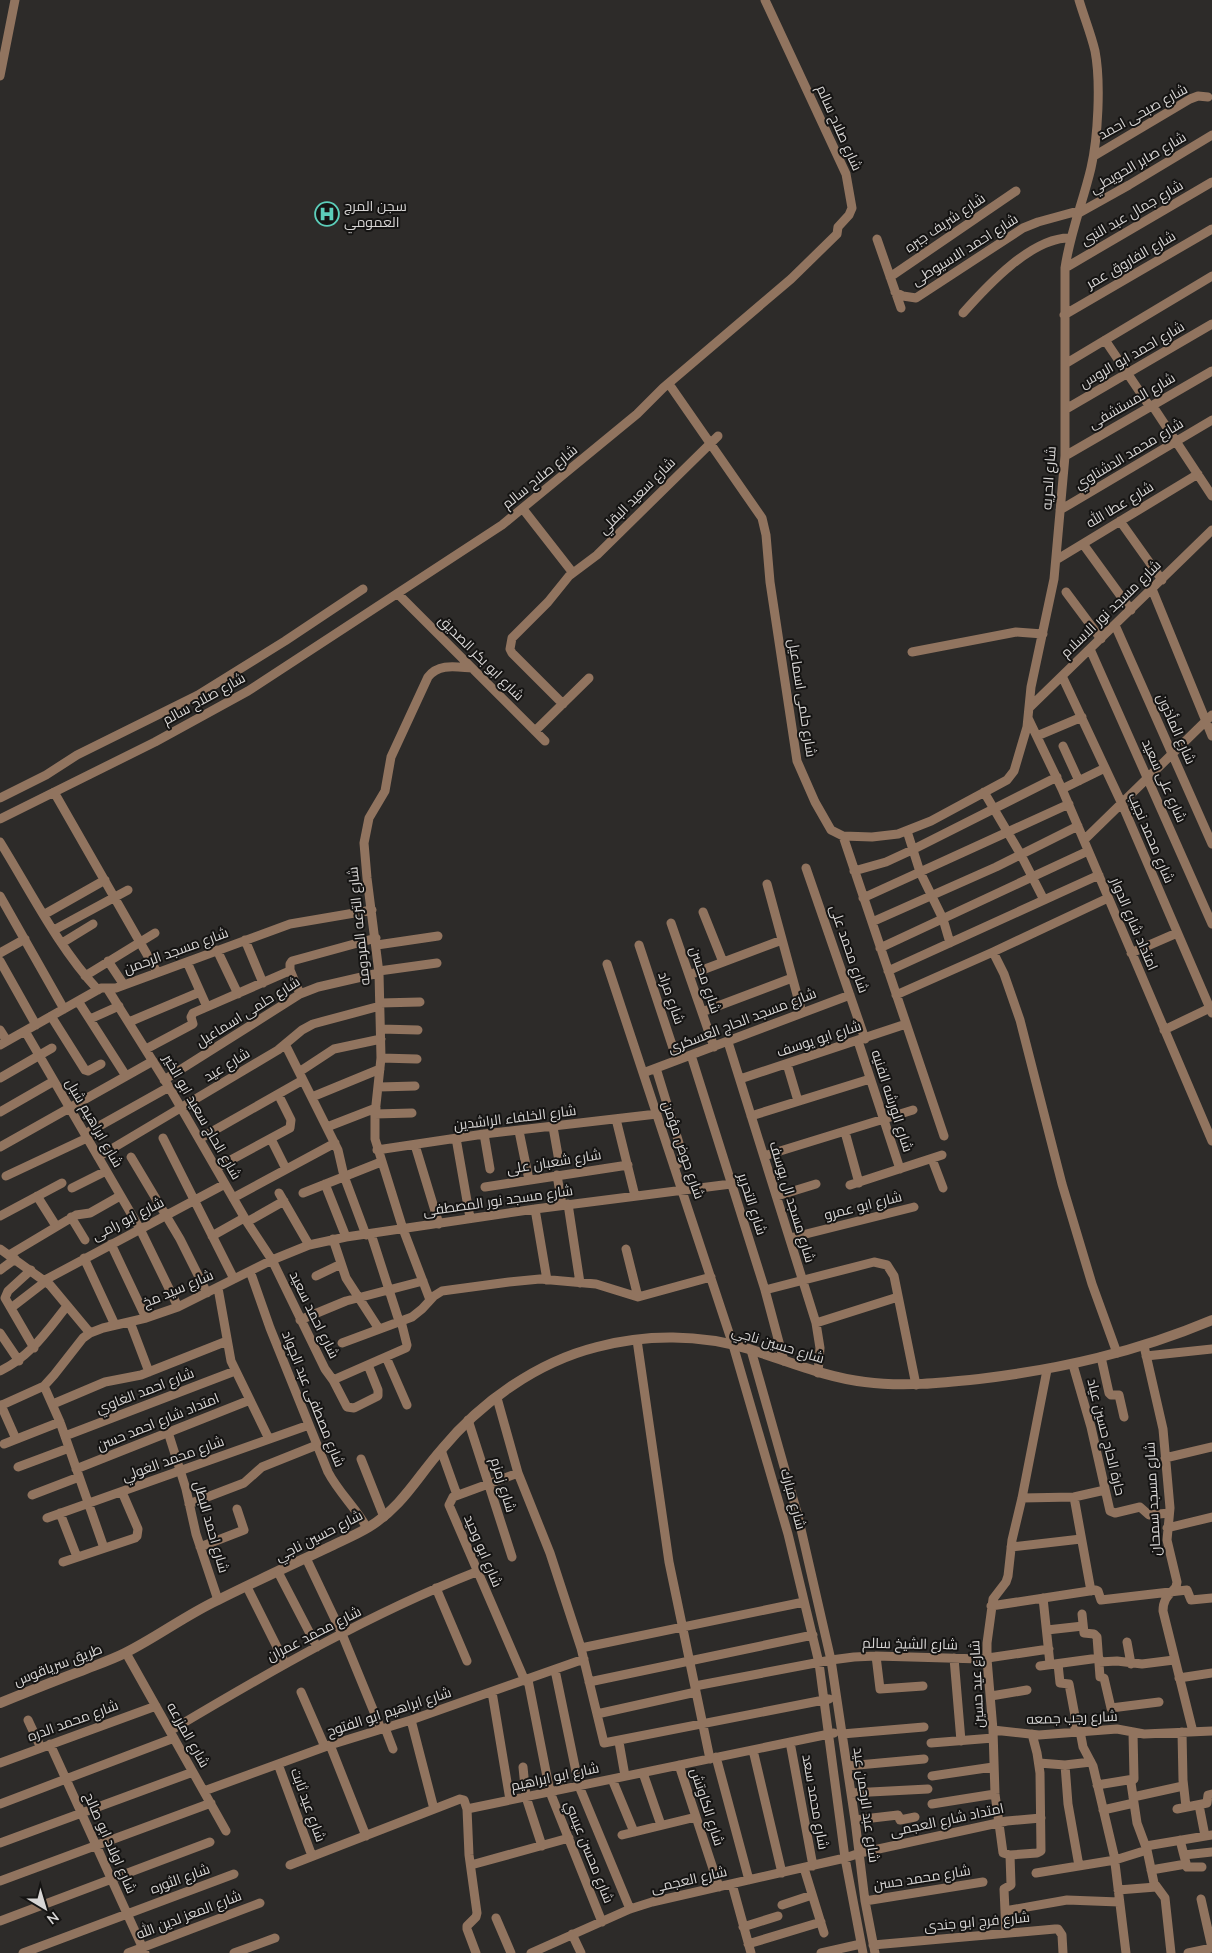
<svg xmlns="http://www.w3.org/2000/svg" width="1212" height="1953" viewBox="0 0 1212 1953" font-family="'Nunito Sans',Cairo,sans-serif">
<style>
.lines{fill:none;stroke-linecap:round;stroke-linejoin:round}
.minor{stroke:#91745f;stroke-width:9}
.tertiary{stroke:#91745f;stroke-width:10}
.labels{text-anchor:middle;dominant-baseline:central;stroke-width:4;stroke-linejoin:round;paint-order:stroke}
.street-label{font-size:14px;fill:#d8d6d5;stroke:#151413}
.poi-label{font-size:14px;fill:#d8d6d5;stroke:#151413;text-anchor:start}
</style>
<rect width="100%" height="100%" fill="#2d2b29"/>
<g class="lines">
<path class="minor" d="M 0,76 L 15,0
M 1094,156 L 1190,99 L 1198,96 L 1208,97
M 1077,214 L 1129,185 L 1212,135
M 877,239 L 901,308
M 1065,268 L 1212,182
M 890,277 L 1016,191
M 895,292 L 903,296 L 916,298 L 1023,228 L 1038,222 L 1078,211
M 963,313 C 987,286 1032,237 1070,238
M 1064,315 L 1212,229
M 1105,340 L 1150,407
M 1065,364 L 1212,276
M 669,384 L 762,518 L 766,535 L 770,582 L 797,761 L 815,802 L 831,830 L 843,836 L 872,837 L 898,834 L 931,821 L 1007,780 L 1014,771 L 1027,727 L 1031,687 L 1054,579 L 1065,456 L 1065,268 C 1070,233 1083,202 1091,168 C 1098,138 1101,82 1095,51 C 1091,34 1084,17 1079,0
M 1152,405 L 1212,496
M 1066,409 L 1212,324
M 1065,456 L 1212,371
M 523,509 L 573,573
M 1060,510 L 1212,420
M 1120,521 L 1162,580
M 1083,544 L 1131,610
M 1056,560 L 1198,474
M 1152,589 L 1212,736
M 1066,592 L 1101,639
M 398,594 L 545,741
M 1115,625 L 1212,844
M 1090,649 L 1212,924
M 912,652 L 1016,632 L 1043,634
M 1062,676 L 1122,804 L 1212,1013
M 563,704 L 512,653 L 510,649 L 512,638 L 548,602 L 569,576 L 597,555 L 718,436
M 1029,708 L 1212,530
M 1028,718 L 1062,789 L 1212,1141
M 535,731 L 589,678
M 1037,736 L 1082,717
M 1063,746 L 1079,781
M 1062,789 L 1105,768
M 54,792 L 157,972
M 984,792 L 1021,855 L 1044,900
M 0,798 L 46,775 L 77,755 L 198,695 L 285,641 L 363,589
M 0,819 L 155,742 L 248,691 L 502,525 L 637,414 L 663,388 L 791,279 L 837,234 L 838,227 L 849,215 L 852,208 L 846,174 L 765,0
M 907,831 L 920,872 L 943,919 L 950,943
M 843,836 L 944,1136
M 1084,840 L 1212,715
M 0,842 C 31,892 58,947 98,990
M 806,868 L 865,1039
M 854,871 L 886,862 L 912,850 L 1057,777
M 767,884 L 802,1013
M 0,896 L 64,1009
M 863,898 L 1069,804
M 703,912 L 723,962
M 45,914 L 105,880
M 872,922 L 996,867 L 1078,826
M 671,923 L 714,1047
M 54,930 L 128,890
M 245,940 L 263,983
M 62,943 L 93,924
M 377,945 L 438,936
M 639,945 L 677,1060
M 880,948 L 1088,851
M 217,950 L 238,994
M 993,952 L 1004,974 L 1020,1020 L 1062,1184 L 1092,1284 L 1117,1353
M 0,953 L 25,939
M 1131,953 L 1177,933
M 0,961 L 36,1025
M 108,961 L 124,985
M 187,962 L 207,1007
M 607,964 L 733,1345 L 788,1534 L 819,1663 L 845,1858 L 863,1953
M 290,970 L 300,994
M 379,971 L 437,963
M 888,971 L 1099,875
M 689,975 L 782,940
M 85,976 L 155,933
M 107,988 L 169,1087 L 247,1222 L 272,1260 L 325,1369 L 333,1380 L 347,1407 L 354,1408 L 378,1396 L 378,1390 L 368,1365
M 896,995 L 993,952 L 1108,898
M 78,1001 L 126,1076
M 380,1003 L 420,1002
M 702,1012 L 792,978
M 51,1016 L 85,1070 L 88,1071 L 101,1064
M 90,1019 L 119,1006
M 129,1022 L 200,992
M 381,1029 L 418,1030
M 0,1030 L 7,1041
M 1164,1030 L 1212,1007
M 25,1031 L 140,1229 L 178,1307
M 858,1041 L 900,1169
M 728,1042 L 816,1323 L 820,1348 L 818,1373
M 285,1044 L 338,1150 L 344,1176 L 366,1235
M 0,1045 L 101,988 L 116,988 L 290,924 L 372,910
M 146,1049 L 193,1024 L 191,1017 L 193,1013 L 287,972 L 290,970 L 290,964 L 292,961 L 376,938
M 691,1055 L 765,1290 L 784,1361
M 381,1058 L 417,1059
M 787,1064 L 798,1101
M 656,1068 L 682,1153 L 681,1161 L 674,1167
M 299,1072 L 334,1049 L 381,1039
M 643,1073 L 850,995
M 0,1078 L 52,1048
M 740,1079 L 906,1024
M 164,1080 L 300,994 L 318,987 L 379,973
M 379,1087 L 415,1086
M 312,1097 L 380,1069
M 0,1112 L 54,1081
M 375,1114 L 412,1113
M 751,1116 L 870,1079
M 616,1119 L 635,1196
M 327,1127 L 376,1108
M 553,1127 L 559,1161
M 519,1131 L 529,1180
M 845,1132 L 859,1183
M 85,1134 L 169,1087
M 484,1134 L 490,1169
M 163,1138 L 234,1279
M 456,1138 L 470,1218
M 199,1139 L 303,1080
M 271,1139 L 286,1169
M 415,1145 L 439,1224
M 0,1147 L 153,1061
M 377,1150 L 484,1134 L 657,1114
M 764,1156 L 913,1110
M 98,1157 L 278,1050 L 302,1030 L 313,1024 L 380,1006
M 131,1157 L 180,1239 L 207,1293
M 932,1159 L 943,1188
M 216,1168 L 290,1128 L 291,1120 L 278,1094
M 557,1175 L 562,1205
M 6,1176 L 87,1138
M 325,1184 L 346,1237
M 850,1185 L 942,1155
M 485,1187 L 628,1165
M 72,1188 L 106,1171
M 279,1193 L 309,1245
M 303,1193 L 381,1162
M 37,1196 L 56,1226
M 777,1196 L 816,1184
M 233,1198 L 335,1143
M 568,1204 L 580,1283
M 535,1209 L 547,1280
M 0,1216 L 62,1183
M 71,1217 L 85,1240
M 247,1222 L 284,1201
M 371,1234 L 399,1321
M 212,1236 L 244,1218
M 790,1238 L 914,1207
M 333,1239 L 346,1278 L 379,1329
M 111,1244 L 146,1318
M 0,1249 L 50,1285 L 90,1333
M 626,1249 L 638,1297
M 9,1255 L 76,1215 L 90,1213 L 120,1196
M 84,1258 L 115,1325
M 0,1270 L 15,1259
M 31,1270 L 8,1291 L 5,1298 L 34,1348
M 250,1271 L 270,1328 L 328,1472 C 339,1493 356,1508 367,1528
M 316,1276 L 341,1264
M 45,1280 L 225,1184
M 218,1288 L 231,1361 L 269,1439
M 765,1290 L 874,1262 L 887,1265 L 894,1276 L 916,1385
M 430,1300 L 403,1229 L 375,1139 L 375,1114 L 381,1058 L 379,973 L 367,878 L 364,843 L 369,818 L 385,791 L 391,757 L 428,677 C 439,663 456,667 472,668
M 11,1308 L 46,1281
M 300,1320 L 346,1301 L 423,1281
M 130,1322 L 149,1372
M 816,1323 L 898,1297
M 0,1333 L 19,1361
M 637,1340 L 669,1562 L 710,1759
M 342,1343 L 412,1317 L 422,1309 L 434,1296 L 442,1291 L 509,1282 L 540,1279 L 596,1284 L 638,1297 L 711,1277
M 1144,1346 L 1163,1429 L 1170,1508 L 1167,1540 L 1177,1582 L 1176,1587 C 1168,1596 1163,1599 1163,1611 L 1193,1732
M 751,1350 L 798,1516 L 831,1660 L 855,1820 L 865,1901 L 875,1953
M 1146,1356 L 1212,1349
M 386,1357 L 407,1405
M 1101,1357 L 1109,1393 L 1111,1395 L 1119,1395 L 1124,1417
M 1073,1365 L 1091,1427 L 1110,1511 L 1115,1513 L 1140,1507 L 1149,1515 L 1169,1513
M 0,1371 C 31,1356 46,1332 67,1306
M 333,1380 L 406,1348 L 407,1345 L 401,1321
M 44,1386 L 60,1422 L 104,1548
M 497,1398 L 518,1473 L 550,1553 L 581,1648 L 604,1743 L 829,1699
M 53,1404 L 105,1382 L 141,1375 L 227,1341
M 1,1405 L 16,1439
M 0,1406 L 44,1386 L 54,1375 L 83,1338 L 90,1333 L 103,1328 L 146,1318 L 178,1307 L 272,1260 L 309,1245 L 346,1237 L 535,1209 L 731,1184
M 468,1420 L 512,1557
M 168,1432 L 186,1489 L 196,1534 L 218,1600
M 65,1436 L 235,1371
M 4,1444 L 60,1422
M 441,1450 L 457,1495
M 1165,1458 L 1212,1447
M 361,1459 L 384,1517
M 18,1467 L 69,1448
M 76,1469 L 250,1400
M 518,1473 L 453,1497 L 449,1505 L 525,1681
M 32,1495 L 79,1477
M 1074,1497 L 1091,1591
M 1022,1498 L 1074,1497 L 1105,1490
M 189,1504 L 244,1483 L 262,1467 L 317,1445
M 60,1513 L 77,1557
M 47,1518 L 309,1425
M 1167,1528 L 1212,1517
M 200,1547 L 244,1530 L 237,1509
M 1011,1547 L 1081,1539
M 306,1558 L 342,1634 L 381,1729
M 63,1562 L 135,1538 L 137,1536 L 138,1529 L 122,1492
M 278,1572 L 317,1647
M 247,1587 L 285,1663
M 436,1588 L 467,1661
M 1043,1598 L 1050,1664
M 991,1606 L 1096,1590 L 1098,1591 L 1101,1600 L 1187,1590 L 1191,1600 L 1212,1598
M 1082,1614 L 1084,1633 L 1094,1634 L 1097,1637 L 1100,1677 L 1104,1678 L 1111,1708 L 1159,1702
M 1047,1630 L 1083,1626
M 1127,1642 L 1131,1664
M 581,1648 L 804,1602
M 126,1653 L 226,1831
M 876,1656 L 880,1689 L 923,1686
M 954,1658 L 961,1741
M 1099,1662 L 1117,1661 L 1142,1664 L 1174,1660
M 1058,1664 L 1060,1683 L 1069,1684 L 1075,1716 L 1075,1731
M 1040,1666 L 1099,1658
M 555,1670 L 579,1786 L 630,1909
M 1179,1678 L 1212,1673
M 528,1680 L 550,1792 L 602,1922
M 589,1682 L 813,1635
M 695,1686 L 831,1660 L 854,1657 L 876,1656 L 981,1659 L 1049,1649
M 301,1692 L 325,1747
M 492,1692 L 510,1800
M 991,1696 L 1027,1690
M 597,1714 L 696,1692
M 28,1720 L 41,1748
M 411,1720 L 434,1809
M 385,1728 L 393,1749
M 993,1730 L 1039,1735 L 1117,1729 L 1144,1734 L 1212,1731
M 170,1731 C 269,1672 369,1614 476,1572
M 1080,1731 L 1083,1747 L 1093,1766 L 1114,1855 L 1126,1953
M 1182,1732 L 1183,1780 L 1186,1807
M 1133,1733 L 1134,1778 L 1131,1783 L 1137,1823 L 1147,1850 L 1154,1883 L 1165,1898 L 1171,1953
M 842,1734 L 924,1727
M 619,1742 L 625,1776
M 790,1742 L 813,1866
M 931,1743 L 993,1738
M 50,1744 L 145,1953
M 330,1745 L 366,1836
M 753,1750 L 782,1873
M 716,1757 L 749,1880
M 0,1763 L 156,1706
M 1039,1763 L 1065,1765 L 1091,1762
M 278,1764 L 312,1856
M 679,1765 L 719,1887
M 1065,1765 L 1068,1804 L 1079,1866
M 847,1766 L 924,1759
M 523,1767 L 526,1797 L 542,1846
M 643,1773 L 661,1825
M 932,1776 L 993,1767
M 612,1779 L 634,1832
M 1097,1785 L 1134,1779
M 204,1791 L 330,1745 L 411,1720 L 584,1659
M 851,1793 L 928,1789
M 1133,1797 L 1183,1786
M 0,1804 L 174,1738
M 932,1804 L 995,1794
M 1199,1805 L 1205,1836
M 467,1809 L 834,1733
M 1177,1809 L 1207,1803 L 1208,1795 L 1212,1794
M 1103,1810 L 1134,1803
M 855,1820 L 898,1815 L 900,1820 L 915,1817
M 622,1835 L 696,1817
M 1180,1840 L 1187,1867 L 1202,1867
M 0,1843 L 193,1772
M 1146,1846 L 1212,1835
M 1010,1855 L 1037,1853 L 1041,1851 L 1040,1773 L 1037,1753 L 1032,1734
M 1184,1855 L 1212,1852
M 290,1865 L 460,1799 L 464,1800 L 467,1809 L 469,1855 L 477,1913 L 476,1917 L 467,1926 L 467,1929 L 476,1953
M 471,1865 L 569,1838
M 804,1868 L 824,1933
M 1151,1870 L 1186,1864
M 1036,1873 L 1115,1860 L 1147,1850
M 0,1881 L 211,1803
M 732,1884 L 751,1953
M 1118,1890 L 1156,1887
M 1201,1899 L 1212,1948
M 865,1901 L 983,1882
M 782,1905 L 812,1895
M 1005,1911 L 1067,1900 L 1119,1902
M 496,1918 L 511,1953
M 0,1921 L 210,1842
M 743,1927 L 778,1916
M 1006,1933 L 1004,1889 L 1011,1885 L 1010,1855 L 1003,1853 L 995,1794 L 993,1730 L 987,1659 L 987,1643 L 993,1599 L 1006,1582 L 1008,1576 L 1012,1540 L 1022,1498 L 1047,1370
M 572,1934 L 581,1953
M 748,1944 L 821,1922
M 873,1945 L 1055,1929 L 1058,1929 L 1062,1935 L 1063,1953
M 23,1953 L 234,1874
M 128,1953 L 260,1903
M 234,1953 L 275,1938
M 531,1953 L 630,1909 L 652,1902 L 845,1858 L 860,1853 L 1007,1821 L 1041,1818
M 821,1953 L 861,1944
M 1188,1953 L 1212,1948"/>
<path class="tertiary" d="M 0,1703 C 27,1692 54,1681 81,1671 C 96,1665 111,1660 125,1653 C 157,1637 186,1615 218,1600 C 254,1582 291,1565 327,1548 C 341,1541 356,1535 369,1527 C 403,1506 417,1477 442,1449 C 481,1402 537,1362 597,1347 C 646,1334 700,1334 749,1349 C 788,1361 824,1377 865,1382 C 903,1387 941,1383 979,1379 C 1061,1369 1136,1352 1212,1320"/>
</g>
<defs>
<g id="hospital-ring" transform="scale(1.25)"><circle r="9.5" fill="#151413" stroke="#5cceba" stroke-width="1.5"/><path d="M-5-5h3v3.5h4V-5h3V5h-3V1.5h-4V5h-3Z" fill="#5cceba"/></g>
</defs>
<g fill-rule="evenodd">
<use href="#hospital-ring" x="327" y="214"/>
</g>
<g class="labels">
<g class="street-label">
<text transform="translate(1143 112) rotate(-29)">شارع صبحى احمد</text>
<text transform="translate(839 128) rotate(66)">شارع صلاح سالم</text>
<text transform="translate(1138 163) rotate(-30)">شارع صابر الحويطي</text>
<text transform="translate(1132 213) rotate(-30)">شارع جمال عبد النبى</text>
<text transform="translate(945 223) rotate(-34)">شارع شريف جبره</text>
<text transform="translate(965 250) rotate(-32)">شارع احمد الاسيوطى</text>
<text transform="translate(1131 260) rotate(-30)">شارع الفاروق عمر</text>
<text transform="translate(1132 355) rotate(-30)">شارع احمد ابو الروس</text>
<text transform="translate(1132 401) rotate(-30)">شارع المستشفى</text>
<text transform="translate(1129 454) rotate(-31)">شارع محمد الدشناوي</text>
<text transform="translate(540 477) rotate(-39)">شارع صلاح سالم</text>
<text transform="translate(1049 478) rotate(-86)">شارع الحريه</text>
<text transform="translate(637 496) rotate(-45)">شارع سعيد البقلي</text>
<text transform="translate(1120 505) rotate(-31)">شارع عطا الله</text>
<text transform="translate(1111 609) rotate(-44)">شارع مسجد نور الاسلام</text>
<text transform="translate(481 658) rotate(45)">شارع ابو بكر الصديق</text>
<text transform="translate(802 698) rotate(81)">شارع حلمى اسماعيل</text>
<text transform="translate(204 699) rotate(-29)">شارع صلاح سالم</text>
<text transform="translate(1176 729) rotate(66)">شارع المأذون</text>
<text transform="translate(1164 781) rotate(66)">شارع على سعيد</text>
<text transform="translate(1151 838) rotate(67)">شارع محمد نجيب</text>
<text transform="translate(1134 924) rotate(67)">امتداد شارع الدوار</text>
<text transform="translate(359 926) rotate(-96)">شارع الترعه المردومه</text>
<text transform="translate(849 949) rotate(71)">شارع محمد على</text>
<text transform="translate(176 951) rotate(-20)">شارع مسجد الرحمن</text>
<text transform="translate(705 980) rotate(71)">شارع محسن</text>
<text transform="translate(671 998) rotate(71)">شارع مراد</text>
<text transform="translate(248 1012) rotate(-32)">شارع حلمى اسماعيل</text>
<text transform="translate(742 1021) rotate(-21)">شارع مسجد الحاج العسكرى</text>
<text transform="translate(819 1039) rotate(-18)">شارع ابو يوسف</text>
<text transform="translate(227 1065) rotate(-31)">شارع عيد</text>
<text transform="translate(892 1101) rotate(72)">شارع الورشه الفنيه</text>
<text transform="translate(202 1117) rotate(60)">شارع الحاج سعيد ابو الخير</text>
<text transform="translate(515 1118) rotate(-7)">شارع الخلفاء الراشدين</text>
<text transform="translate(94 1123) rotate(60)">شارع ابراهيم شبل</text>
<text transform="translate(683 1150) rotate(71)">شارع حوض مؤمن</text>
<text transform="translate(554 1162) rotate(-9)">شارع شعبان على</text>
<text transform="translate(498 1201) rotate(-8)">شارع مسجد نور المصطفى</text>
<text transform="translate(792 1202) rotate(73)">شارع مسجد ال يوسف</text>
<text transform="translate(752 1204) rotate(72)">شارع التحرير</text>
<text transform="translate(863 1206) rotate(-14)">شارع ابو عمرو</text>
<text transform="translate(128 1219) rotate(-27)">شارع ابو رامى</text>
<text transform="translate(178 1289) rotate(-23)">شارع سيد مخ</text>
<text transform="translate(314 1315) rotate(64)">شارع احمد سعيد</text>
<text transform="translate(778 1345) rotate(17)">شارع حسين ناجي</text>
<text transform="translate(145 1391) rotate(-21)">شارع احمد الغاوي</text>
<text transform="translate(313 1399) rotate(68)">شارع مصطفى عبد الجواد</text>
<text transform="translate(158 1422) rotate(-22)">امتداد شارع احمد حسن</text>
<text transform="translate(1106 1437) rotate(76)">حارة الحاج حسين عياد</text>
<text transform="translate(173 1459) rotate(-20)">شارع محمد الغولي</text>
<text transform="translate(503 1485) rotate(73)">شارع زمزم</text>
<text transform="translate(793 1499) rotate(75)">شارع مبارك</text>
<text transform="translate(1153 1499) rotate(-93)">شارع مسجد سمحان</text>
<text transform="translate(211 1527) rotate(74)">شارع احمد البطل</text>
<text transform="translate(319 1536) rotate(-27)">شارع حسين ناجي</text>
<text transform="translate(483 1551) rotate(67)">شارع ابو وحيد</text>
<text transform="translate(314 1634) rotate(-27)">شارع محمد عمران</text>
<text transform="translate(910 1644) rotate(1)">شارع الشيخ سالم</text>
<text transform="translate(58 1665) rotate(-21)">طريق سرياقوس</text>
<text transform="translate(977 1684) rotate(-93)">شارع عيد حسين</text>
<text transform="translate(389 1712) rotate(-18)">شارع ابراهيم ابو الفتوح</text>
<text transform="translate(1072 1718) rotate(-2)">شارع رجب جمعه</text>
<text transform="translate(73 1721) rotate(-20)">شارع محمد الدره</text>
<text transform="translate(188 1735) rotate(61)">شارع المزرعه</text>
<text transform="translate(555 1777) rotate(-12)">شارع ابو ابراهيم</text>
<text transform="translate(815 1802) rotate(80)">شارع محمد سعد</text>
<text transform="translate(308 1805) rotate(70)">شارع عيد ثابت</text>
<text transform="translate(866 1805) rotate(82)">شارع عبد الرحمن عيد</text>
<text transform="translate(707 1807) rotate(72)">شارع الكاوتش</text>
<text transform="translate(947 1820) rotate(-12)">امتداد شارع العجمى</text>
<text transform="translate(110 1843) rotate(66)">شارع اولاد ابو صالح</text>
<text transform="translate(589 1852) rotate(68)">شارع محسن عيسي</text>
<text transform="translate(922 1878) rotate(-9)">شارع محمد حسن</text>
<text transform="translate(180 1879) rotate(-20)">شارع الثوره</text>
<text transform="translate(689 1880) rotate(-13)">شارع العجمى</text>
<text transform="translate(189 1915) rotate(-21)">شارع المعز لدين الله</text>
<text transform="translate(977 1922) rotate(-5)">شارع فرج ابو جندى</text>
</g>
<g class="poi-label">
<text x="344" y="206">سجن المرج<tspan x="344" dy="16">العمومي</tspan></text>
</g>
</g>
<g transform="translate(45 1908) rotate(142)" stroke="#151413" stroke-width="4" paint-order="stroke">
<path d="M0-4L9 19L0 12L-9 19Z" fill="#d8d6d5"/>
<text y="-8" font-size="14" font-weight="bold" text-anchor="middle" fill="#d8d6d5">N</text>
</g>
</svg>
